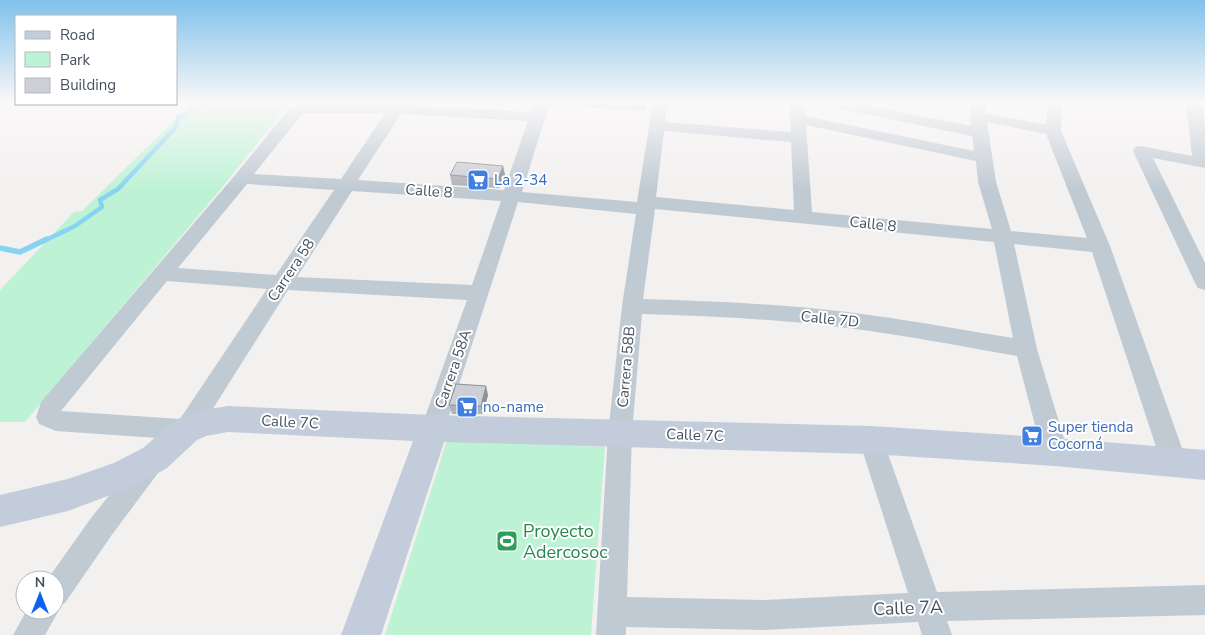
<svg xmlns="http://www.w3.org/2000/svg" width="1205" height="635" viewBox="0 0 1205 635" font-family="'Nunito Sans',sans-serif">
<style>
.green{fill:#bdf2d5}
.lines{fill:none;stroke-linecap:round;stroke-linejoin:round}
.stream-far1{stroke:#87d4f2;stroke-width:4.5}
.stream{stroke:#87d4f2;stroke-width:5.5}
.street{fill:#c0cad3;fill-rule:evenodd}
.secondary{fill:#c2ccda;fill-rule:evenodd}
.wall{fill:#afb2b7}
.shaded-wall{fill:#8f9195}
.building{fill:#cccfd5;stroke:#8f9195}
.labels{text-anchor:middle;dominant-baseline:central;stroke-width:4;stroke-linejoin:round;paint-order:stroke}
.shop-label{font-size:15px;fill:#366cbe;stroke:#fff;text-anchor:start}
.street-label{font-size:15px;fill:#47525f;stroke:#fff}
.near-leisure-label{font-size:18px;fill:#27864d;stroke:#fff;text-anchor:start}
.near-street-label{font-size:18px;fill:#47525f;stroke:#fff}
</style>
<rect width="100%" height="100%" fill="#f3f0f0"/>
<path class="green" d="M 193,102 L 296,102 L 284,110 L 220,190 L 25,422 L 0,422 L 0,290 L 74,212 L 82,211 Z
M 447,440 L 605,447 L 591,635 L 385,635 Z"/>
<g class="lines">
<path class="stream-far1" d="M 916,102 L 925,103
M 44,241 L 75,226 L 102,207 L 100,200 L 118,189 L 176,127 L 178,118 L 204,102"/>
<path class="stream" d="M 0,248 L 20,252 L 47,239"/>
<path class="street" d="M 535,102 L 550,102 L 522,192 L 637,202 L 653,102 L 668,102 L 665,122 L 791,132 L 789,102 L 804,102 L 805,116 L 974,151 L 972,136 L 831,107 L 826,105 L 823,102 L 851,102 L 971,126 L 970,102 L 984,102 L 986,113 L 1046,125 L 1048,102 L 1062,102 L 1061,131 L 1110,246 L 1187,462 L 1183,470 L 1174,473 L 1165,470 L 1161,462 L 1092,252 L 1014,244 L 1037,349 L 1068,452 L 1064,460 L 1055,463 L 1046,460 L 1042,452 L 1017,356 C 960,346 904,335 847,328 C 779,319 711,316 642,314 L 632,433 L 627,597 L 764,600 L 908,593 L 859,440 L 862,432 L 871,429 L 880,432 L 883,440 L 937,592 L 1205,585 L 1205,615 L 947,621 L 952,635 L 922,635 L 918,622 L 764,630 L 626,627 L 626,635 L 596,635 L 608,433 L 622,306 L 636,214 L 518,202 L 445,428 L 442,435 L 433,438 L 424,435 L 421,428 L 467,300 L 288,290 L 195,437 L 186,440 L 56,431 L 39,424 L 36,417 L 41,402 L 236,174 L 289,109 L 295,105 L 396,104 L 531,112 ZM 303,113 L 385,113 L 341,179 L 254,174 ZM 401,114 L 528,121 L 504,190 L 358,180 ZM 987,122 L 1046,134 L 1087,238 L 1011,231 L 996,182 ZM 806,125 L 976,161 L 978,182 L 992,229 L 812,212 ZM 664,131 L 791,142 L 794,210 L 656,197 ZM 247,184 L 334,190 L 276,275 L 178,268 ZM 352,191 L 501,201 L 472,285 L 297,277 ZM 655,209 L 994,242 L 1013,338 C 958,329 903,319 848,312 C 780,304 712,301 643,299 ZM 167,281 L 267,289 L 180,419 L 61,411 Z
M 1186,102 L 1202,102 L 1205,128 L 1205,168 L 1153,158 L 1205,263 L 1205,290 L 1198,288 L 1195,283 L 1133,151 L 1135,147 L 1141,146 L 1192,156 Z
M 149,454 L 158,457 L 162,465 L 158,473 L 111,536 L 65,603 L 57,607 L 59,610 L 45,635 L 13,635 L 27,610 L 55,610 L 55,580 L 47,580 L 91,518 L 140,457 Z"/>
<path class="secondary" d="M 228,406 L 433,415 L 871,426 L 1055,438 L 1205,450 L 1205,480 L 1055,466 L 871,454 L 444,442 L 381,635 L 341,635 L 413,441 L 228,432 L 206,436 L 197,440 L 167,468 L 137,485 L 68,511 L 0,527 L 0,495 L 68,479 L 114,463 L 143,448 L 175,420 L 203,410 Z"/>
</g>
<path class="wall" d="M 550,102 L 647,102 L 645,111 L 551,105 Z
M 503,166 L 505,175 L 499,188 L 452,185 L 450,175 Z
M 488,395 L 483,414 L 452,414 L 449,405 Z"/>
<path class="shaded-wall" d="M 503,166 L 505,175 L 499,188 L 498,179 Z
M 486,386 L 488,395 L 483,414 L 481,406 Z"/>
<path class="building" d="M 457,162 L 503,166 L 498,179 L 450,175 Z
M 456,384 L 486,386 L 481,406 L 449,405 Z"/>
<linearGradient id="sky" x2="0" y2="1"><stop stop-color="#81c1ec"/><stop offset="0.54" stop-color="#faf8f8"/><stop offset="1" stop-color="#faf8f8" stop-opacity="0"/></linearGradient>
<rect width="1205" height="190" fill="url(#sky)"/>
<defs>
<g id="supermarket-square" transform="scale(1.125)"><rect x="-9" y="-9" width="18" height="18" rx="4" fill="#3f7fe0" stroke="#fff"/><path d="M-6-5.5h2.5l.6 2H6L4.5 2H-2.5L-4.4-4H-6ZM-1.5 3.2a1.3 1.3 0 1 0 .1 0ZM3 3.2a1.3 1.3 0 1 0 .1 0Z" fill="#fff"/></g>
<g id="stadium-square" transform="scale(1.125)"><rect x="-9" y="-9" width="18" height="18" rx="4" fill="#2e9e5b" stroke="#fff"/><path d="M0-5a6.5 5 0 1 0 0 10a6.5 5 0 1 0 0-10ZM-3.5-1.8h7v3.6h-7Z" fill="#fff"/></g>
</defs>
<g fill-rule="evenodd">
<use href="#supermarket-square" x="478" y="180"/>
<use href="#supermarket-square" x="467" y="407"/>
<use href="#supermarket-square" x="1032" y="436"/>
<use href="#stadium-square" x="507" y="541"/>
</g>
<g class="labels">
<g class="shop-label">
<text x="494" y="180">La 2-34</text>
<text x="483" y="407">no-name</text>
<text x="1048" y="427">Super tienda<tspan x="1048" dy="17">Cocorná</tspan></text>
</g>
<g class="street-label">
<text transform="translate(429 191) rotate(4)">Calle 8</text>
<text transform="translate(873 224) rotate(6)">Calle 8</text>
<text transform="translate(291 270) rotate(-56)">Carrera 58</text>
<text transform="translate(830 319) rotate(6)">Calle 7D</text>
<text transform="translate(626 367) rotate(-85)">Carrera 58B</text>
<text transform="translate(453 369) rotate(-71)">Carrera 58A</text>
<text transform="translate(290 422) rotate(3)">Calle 7C</text>
<text transform="translate(695 435) rotate(2)">Calle 7C</text>
</g>
<g class="near-leisure-label">
<text x="523" y="531">Proyecto<tspan x="523" dy="21">Adercosoc</tspan></text>
</g>
<g class="near-street-label">
<text transform="translate(908 608) rotate(-2)">Calle 7A</text>
</g>
</g>
<rect x="15" y="15" width="162" height="90" fill="#ffffff" stroke="#b5babf"/>
<rect x="25" y="31" width="25" height="8" fill="#c2ccda" stroke="#b5babf"/>
<text x="60" y="40" font-size="15" fill="#47525f">Road</text>
<rect x="25" y="52" width="25" height="15" fill="#bdf2d5" stroke="#b5babf"/>
<text x="60" y="65" font-size="15" fill="#47525f">Park</text>
<rect x="25" y="78" width="25" height="15" fill="#cccfd5" stroke="#b5babf"/>
<text x="60" y="90" font-size="15" fill="#47525f">Building</text>
<g transform="translate(40 595)"><circle r="24" fill="#ffffff" stroke="#b5babf"/>
<path d="M0-4L9 19L0 12L-9 19Z" fill="#0e61ef"/>
<text y="-8" font-size="14" font-weight="bold" text-anchor="middle" fill="#47525f">N</text>
</g>
</svg>
